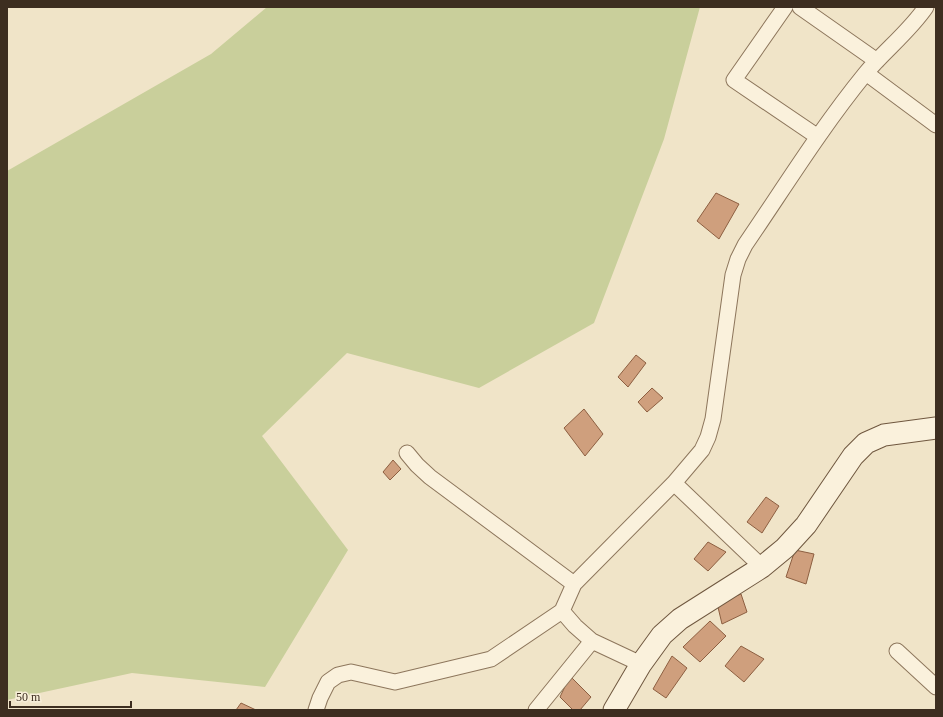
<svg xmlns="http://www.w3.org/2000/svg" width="943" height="717" viewBox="0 0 943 717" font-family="'Times New Roman',serif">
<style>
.green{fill:#c9cf9b}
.building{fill:#cf9f7d;stroke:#8d5f41}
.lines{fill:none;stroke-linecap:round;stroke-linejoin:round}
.street-casing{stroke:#8d765c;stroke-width:17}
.secondary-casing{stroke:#6f573f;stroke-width:23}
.street{stroke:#faf1dc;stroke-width:15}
.secondary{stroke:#faf1dc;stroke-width:21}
</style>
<rect width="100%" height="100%" fill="#f0e4c8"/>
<path class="green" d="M 267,7 L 700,7 L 664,139 L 594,323 L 479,388 L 347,353 L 262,436 L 348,550 L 265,687 L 132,673 L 7,700 L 7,171 L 211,54 Z"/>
<path class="building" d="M 716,193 L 739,204 L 719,239 L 697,221 Z
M 636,355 L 646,363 L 628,387 L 618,377 Z
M 652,388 L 663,398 L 647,412 L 638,402 Z
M 584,409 L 603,434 L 585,456 L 564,428 Z
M 393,460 L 401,469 L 390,480 L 383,472 Z
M 766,497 L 779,506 L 762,533 L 747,522 Z
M 708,542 L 726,552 L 708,571 L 694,559 Z
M 795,550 L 814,554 L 806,584 L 786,577 Z
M 741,594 L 747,612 L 722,624 L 717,603 Z
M 710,621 L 726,636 L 700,662 L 683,647 Z
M 741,646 L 764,659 L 744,682 L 725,666 Z
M 672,656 L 687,668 L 666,698 L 653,689 Z
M 570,676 L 591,697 L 580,710 L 573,710 L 560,697 Z
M 241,703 L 256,710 L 236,710 Z"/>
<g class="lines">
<g class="street-casing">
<path id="street" d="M 785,7 L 734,80 L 818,137
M 800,7 L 877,61
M 866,73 L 936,125
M 407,453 L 417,465 L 430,477 L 574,584 L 674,483 L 762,567
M 674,483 L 702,450 L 708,437 L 713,419 L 733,275 L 738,259 L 745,245 C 784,188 821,128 865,74 C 884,51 909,32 926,7
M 562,611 L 575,626 L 592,641 L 641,664
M 897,651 L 936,687
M 316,710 L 320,698 L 328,682 L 338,675 L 351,672 L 395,682 L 491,659 L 562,611 L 574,584
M 536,710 L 592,641"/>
</g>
<g class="secondary-casing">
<path id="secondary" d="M 614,710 L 641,664 L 662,635 L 680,619 L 762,567 L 785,548 L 806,525 L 853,456 L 866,443 L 884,435 L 936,428"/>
</g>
<use href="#street" class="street"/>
<use href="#secondary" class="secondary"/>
</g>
<rect width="943" height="717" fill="none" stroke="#3d2e20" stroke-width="16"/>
<path d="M10 701v6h121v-6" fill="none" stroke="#3d2e20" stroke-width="2"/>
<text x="16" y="701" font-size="12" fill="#3d2e20" stroke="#f7eed8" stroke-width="3" paint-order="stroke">50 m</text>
</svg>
